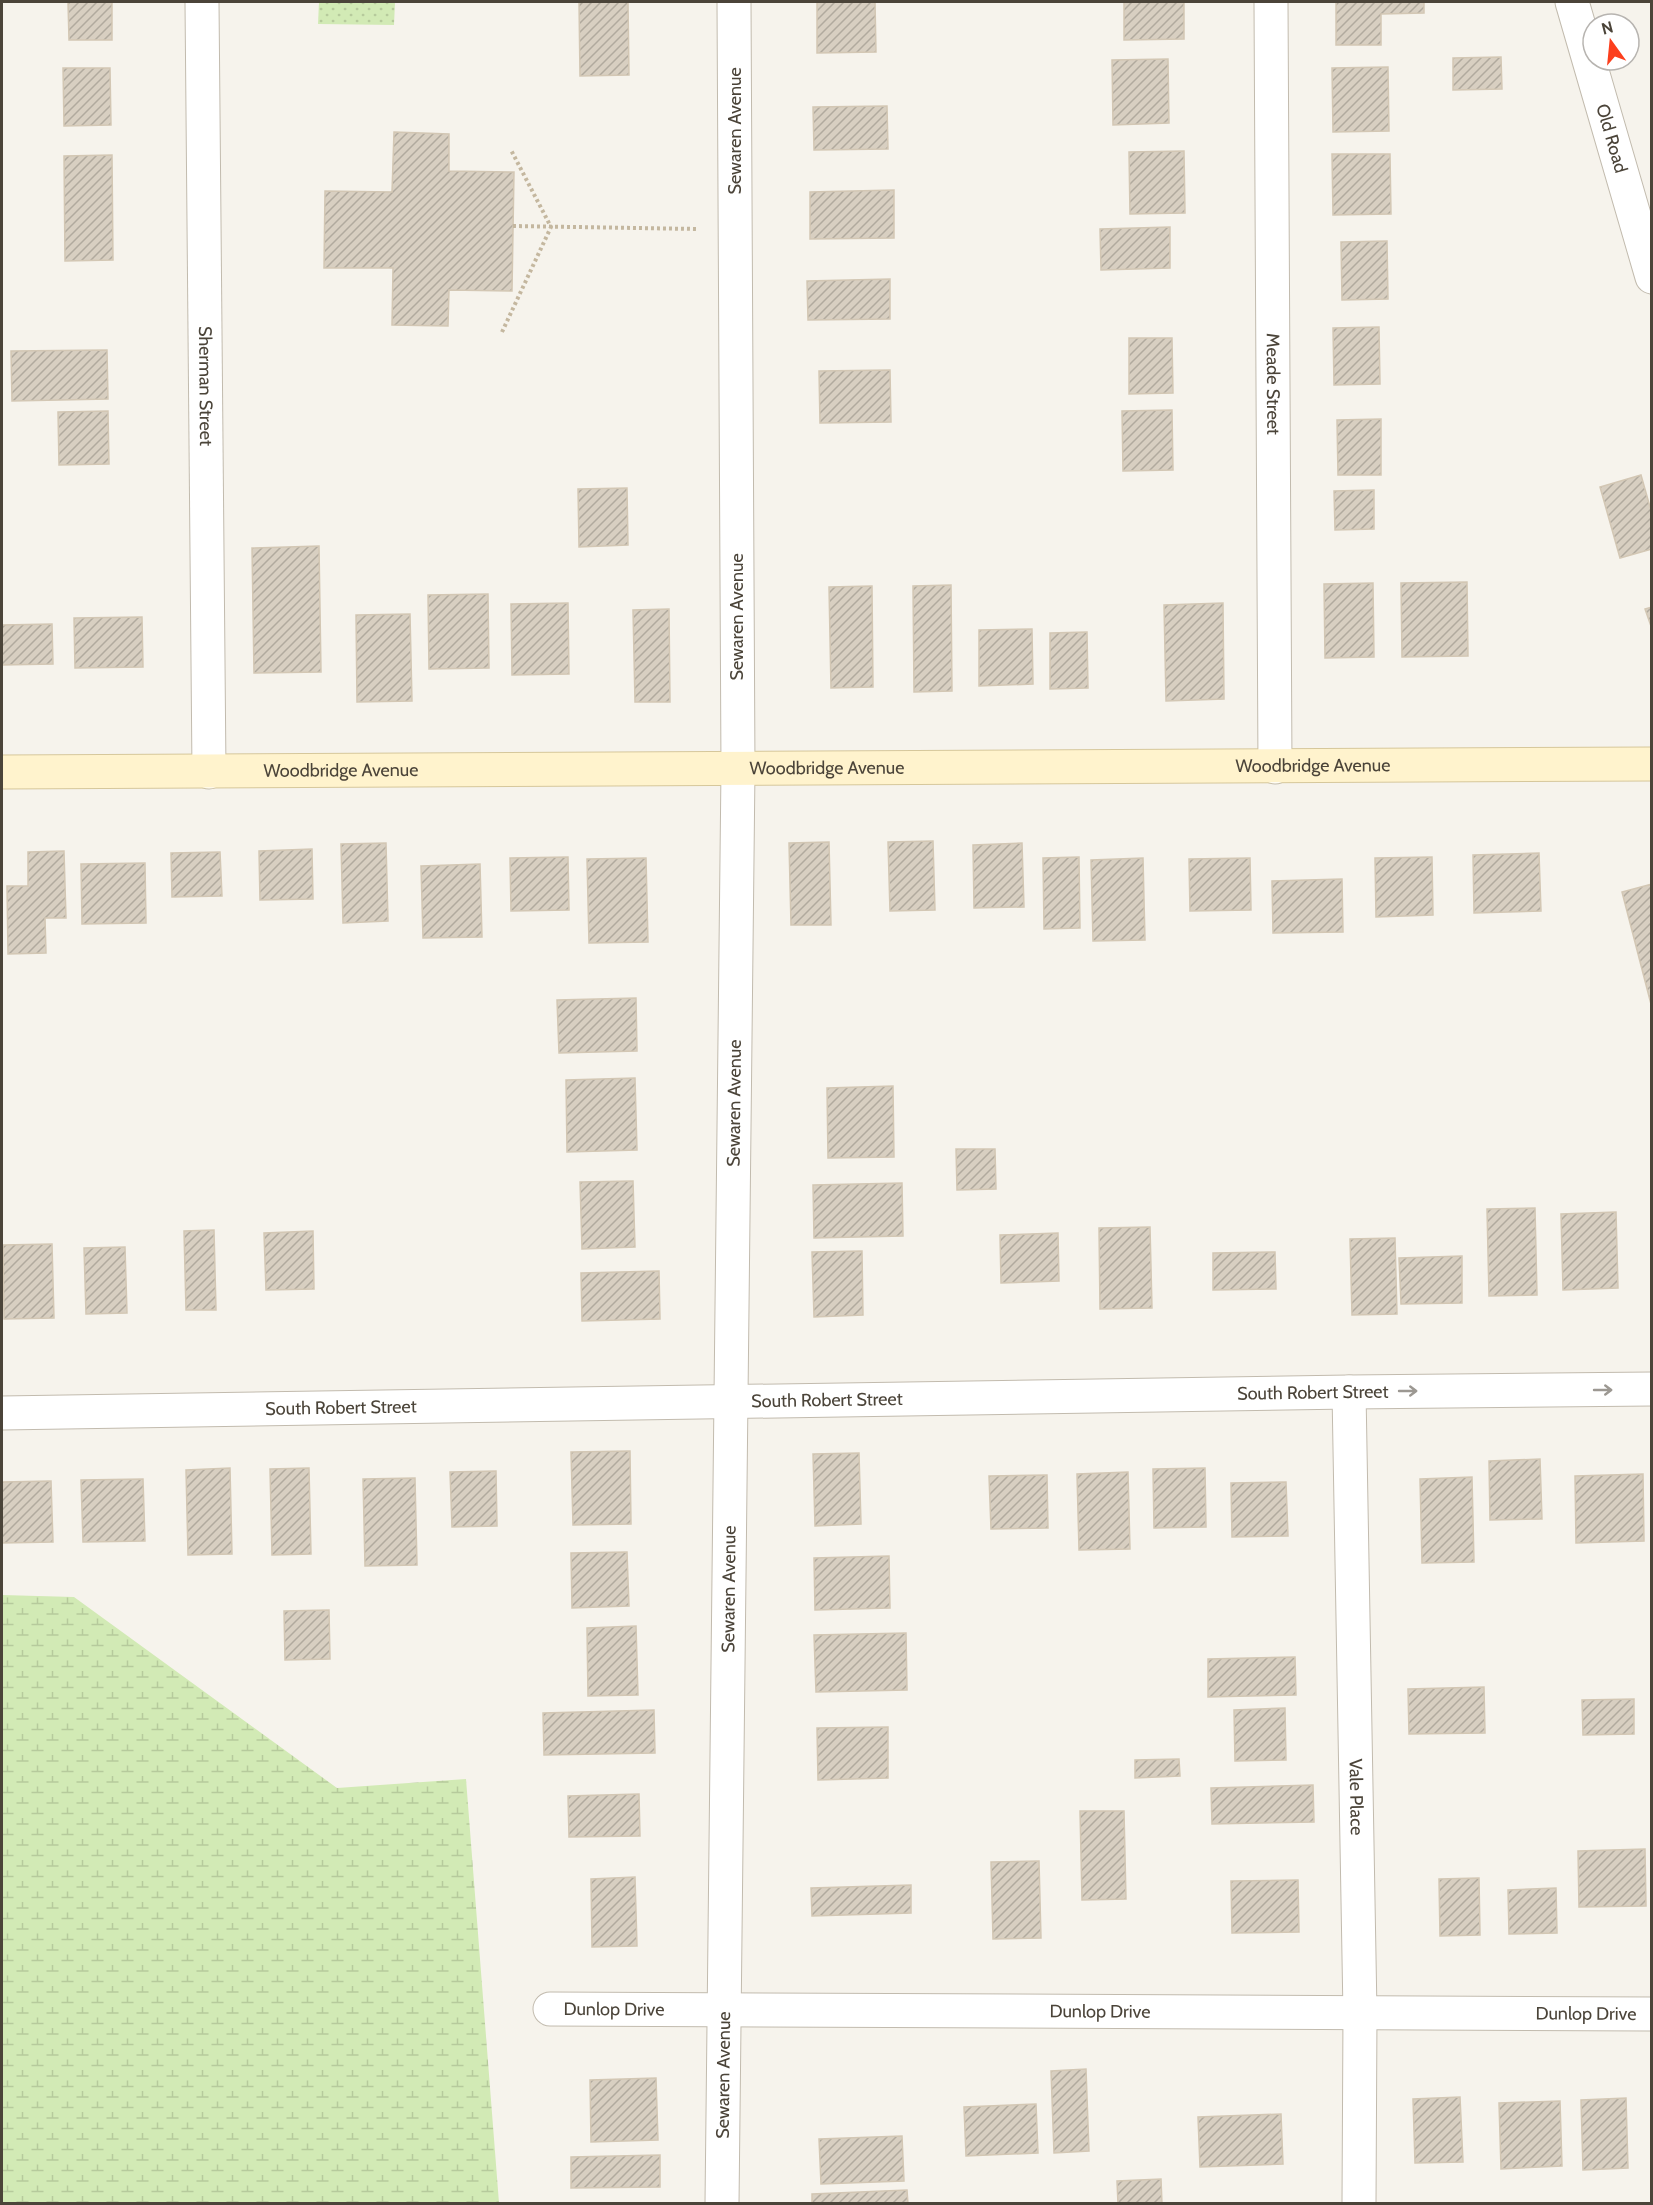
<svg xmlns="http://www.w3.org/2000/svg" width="1653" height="2205" viewBox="0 0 1653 2205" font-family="Cabin,sans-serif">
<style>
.wetland{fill:url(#wetland-marsh)}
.park{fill:url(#park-dots)}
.building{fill:url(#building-hatch);stroke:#d3c7b4;stroke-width:1.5}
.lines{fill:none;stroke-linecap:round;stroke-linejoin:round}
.street-casing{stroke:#c2bbae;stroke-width:35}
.secondary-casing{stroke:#d6c79b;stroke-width:35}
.path{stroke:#c4b79f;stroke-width:4;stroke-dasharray:3 3;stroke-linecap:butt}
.street{stroke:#fff;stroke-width:33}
.secondary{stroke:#fff3cd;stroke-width:33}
.oneway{stroke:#9c9892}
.labels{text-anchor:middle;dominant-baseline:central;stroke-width:5;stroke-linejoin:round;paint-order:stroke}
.street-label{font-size:18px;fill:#4b4439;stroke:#fff}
</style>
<defs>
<pattern id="wetland-marsh" width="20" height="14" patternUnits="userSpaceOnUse" patternTransform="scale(1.5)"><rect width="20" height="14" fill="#d2eab5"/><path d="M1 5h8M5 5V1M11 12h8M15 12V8" fill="none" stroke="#b6ca9c"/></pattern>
<pattern id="park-dots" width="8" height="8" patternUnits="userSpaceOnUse" patternTransform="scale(1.5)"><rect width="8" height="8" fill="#d2eab5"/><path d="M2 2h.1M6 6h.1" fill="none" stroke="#b6ca9c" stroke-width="1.8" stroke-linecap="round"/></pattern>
<pattern id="building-hatch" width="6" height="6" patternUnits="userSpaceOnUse" patternTransform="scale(1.5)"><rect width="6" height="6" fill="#d8cfc1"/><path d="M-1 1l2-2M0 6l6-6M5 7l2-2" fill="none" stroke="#b1aa9e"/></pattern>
</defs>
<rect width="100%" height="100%" fill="#f6f3ec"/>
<path class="wetland" d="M 2,1595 L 74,1597 L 337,1788 L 466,1779 L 499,2203 L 2,2203 Z"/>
<path class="park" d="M 319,2 L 395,2 L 394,25 L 318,24 Z"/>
<path class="building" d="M 68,2 L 112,2 L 112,40 L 69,40 Z
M 579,2 L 628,2 L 629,75 L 580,76 Z
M 817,2 L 875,2 L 876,52 L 817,53 Z
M 1124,2 L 1184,2 L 1184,39 L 1124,40 Z
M 1336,2 L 1424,2 L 1424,13 L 1381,14 L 1381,45 L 1336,45 Z
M 1501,57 L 1502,89 L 1453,90 L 1453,58 Z
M 1168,59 L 1169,123 L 1113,125 L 1112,60 Z
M 1388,67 L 1389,131 L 1333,132 L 1332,68 Z
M 63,68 L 110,68 L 111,125 L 64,126 Z
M 887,106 L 888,149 L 814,150 L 813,107 Z
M 394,132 L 449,134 L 449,171 L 514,172 L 512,291 L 449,290 L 448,326 L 392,325 L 393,268 L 324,268 L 325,191 L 392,192 Z
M 1184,151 L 1185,213 L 1130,214 L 1129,152 Z
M 1332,154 L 1390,154 L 1391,214 L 1333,215 Z
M 112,155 L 113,260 L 65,261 L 64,156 Z
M 894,190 L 894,238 L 810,239 L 810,192 Z
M 1170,227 L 1170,268 L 1101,270 L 1100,229 Z
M 1387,241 L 1388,299 L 1342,300 L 1341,242 Z
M 890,279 L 890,319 L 808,320 L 807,281 Z
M 1379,327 L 1380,384 L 1334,385 L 1333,328 Z
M 1129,338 L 1172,338 L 1173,393 L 1129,394 Z
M 107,350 L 108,399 L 12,401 L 11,351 Z
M 890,370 L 891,422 L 820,423 L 819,371 Z
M 1172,410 L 1173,470 L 1123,471 L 1122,411 Z
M 108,411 L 109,464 L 59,465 L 58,412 Z
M 1381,419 L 1381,475 L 1338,475 L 1337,420 Z
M 1641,475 L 1652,514 L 1652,549 L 1620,558 L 1600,487 Z
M 627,488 L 628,545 L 579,547 L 578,489 Z
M 1374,490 L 1374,529 L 1335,530 L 1334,491 Z
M 319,546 L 321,672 L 254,673 L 252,548 Z
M 1467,582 L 1468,656 L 1402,657 L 1401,583 Z
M 1373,583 L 1374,657 L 1325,658 L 1324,584 Z
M 951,585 L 952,691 L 914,692 L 913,586 Z
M 872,586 L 873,687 L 831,688 L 829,587 Z
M 488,594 L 489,668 L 429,669 L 428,595 Z
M 568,603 L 569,674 L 512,675 L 511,604 Z
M 1223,603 L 1224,699 L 1166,701 L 1164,605 Z
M 1652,607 L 1652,629 L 1645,609 Z
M 669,609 L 670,702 L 635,702 L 633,610 Z
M 410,614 L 412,701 L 357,702 L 356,615 Z
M 142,617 L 143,667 L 75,668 L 74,618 Z
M 52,624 L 53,664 L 2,665 L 2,625 Z
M 1032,629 L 1033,684 L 979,686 L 979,630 Z
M 1087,632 L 1088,688 L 1050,689 L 1050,633 Z
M 933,841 L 935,910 L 890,911 L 888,842 Z
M 829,842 L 831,925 L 791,925 L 789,843 Z
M 386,843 L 388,921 L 343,923 L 341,844 Z
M 1022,843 L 1024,907 L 974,908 L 973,845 Z
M 312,849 L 313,899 L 260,900 L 259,851 Z
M 64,851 L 66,918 L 45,918 L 46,953 L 8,954 L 7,886 L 28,886 L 28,852 Z
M 220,852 L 222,896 L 172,897 L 171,853 Z
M 1539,853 L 1541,911 L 1474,913 L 1473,855 Z
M 568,857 L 569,910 L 511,911 L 510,858 Z
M 1079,857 L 1080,928 L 1044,929 L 1043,858 Z
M 1432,857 L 1433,915 L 1376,917 L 1375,858 Z
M 646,858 L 648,942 L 589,943 L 587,859 Z
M 1143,858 L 1145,940 L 1093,941 L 1091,860 Z
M 1250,858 L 1251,910 L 1190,911 L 1189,859 Z
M 145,863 L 146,923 L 82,924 L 81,864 Z
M 480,864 L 482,937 L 423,938 L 421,866 Z
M 1342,879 L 1343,932 L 1273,933 L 1272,881 Z
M 1652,884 L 1652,1008 L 1622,892 Z
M 636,998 L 637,1051 L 559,1053 L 557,1000 Z
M 635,1078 L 637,1150 L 567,1152 L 566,1080 Z
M 893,1086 L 894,1157 L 828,1158 L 827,1088 Z
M 956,1149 L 995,1149 L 996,1189 L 957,1190 Z
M 633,1181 L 635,1247 L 582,1249 L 580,1182 Z
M 902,1183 L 903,1236 L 814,1238 L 813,1185 Z
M 1535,1208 L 1537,1295 L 1489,1296 L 1487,1209 Z
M 1616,1212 L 1618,1288 L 1563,1290 L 1561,1214 Z
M 1150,1227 L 1152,1308 L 1100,1309 L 1099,1228 Z
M 214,1230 L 216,1310 L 186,1310 L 184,1231 Z
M 313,1231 L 314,1289 L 266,1290 L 264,1233 Z
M 1058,1233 L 1059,1281 L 1001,1283 L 1000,1235 Z
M 1395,1238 L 1397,1314 L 1352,1315 L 1350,1239 Z
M 52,1244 L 54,1318 L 4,1319 L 3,1245 Z
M 125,1247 L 127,1313 L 86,1314 L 84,1248 Z
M 862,1251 L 863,1315 L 814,1317 L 812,1252 Z
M 1275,1252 L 1276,1289 L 1213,1290 L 1213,1253 Z
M 1462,1256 L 1462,1303 L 1401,1304 L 1399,1258 Z
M 659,1271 L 660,1319 L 582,1321 L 581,1273 Z
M 630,1451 L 631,1524 L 573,1525 L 571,1452 Z
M 859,1453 L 861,1524 L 815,1526 L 813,1454 Z
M 1540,1459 L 1542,1519 L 1490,1520 L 1489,1461 Z
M 230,1468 L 232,1554 L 188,1555 L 186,1470 Z
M 309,1468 L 311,1554 L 272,1555 L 270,1469 Z
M 1205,1468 L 1206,1527 L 1154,1528 L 1153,1469 Z
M 496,1471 L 497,1526 L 452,1527 L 450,1472 Z
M 1128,1472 L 1130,1549 L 1079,1550 L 1077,1474 Z
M 1643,1474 L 1644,1541 L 1576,1543 L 1575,1476 Z
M 1047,1475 L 1048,1528 L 991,1529 L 989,1476 Z
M 1472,1477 L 1474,1562 L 1422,1563 L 1420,1479 Z
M 415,1478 L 417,1565 L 365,1566 L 363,1479 Z
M 143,1479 L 145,1541 L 83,1542 L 81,1480 Z
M 51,1481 L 53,1542 L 2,1543 L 2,1482 Z
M 1286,1482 L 1288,1536 L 1232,1537 L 1231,1483 Z
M 627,1552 L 629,1606 L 572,1608 L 571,1553 Z
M 889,1556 L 890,1608 L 815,1610 L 814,1558 Z
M 329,1610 L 330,1659 L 285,1660 L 284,1611 Z
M 636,1626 L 638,1695 L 588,1696 L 587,1628 Z
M 906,1633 L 907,1690 L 816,1692 L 814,1635 Z
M 1295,1657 L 1296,1695 L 1208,1697 L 1208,1659 Z
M 1484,1687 L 1485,1733 L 1409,1734 L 1408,1689 Z
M 1634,1699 L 1634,1734 L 1583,1735 L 1582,1700 Z
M 1285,1708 L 1286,1760 L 1235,1761 L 1234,1710 Z
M 654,1710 L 655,1753 L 544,1755 L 543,1713 Z
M 888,1727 L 888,1778 L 818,1780 L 817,1728 Z
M 1179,1759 L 1180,1776 L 1135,1778 L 1135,1760 Z
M 1313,1785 L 1314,1822 L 1212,1824 L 1211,1788 Z
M 639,1794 L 640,1836 L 569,1837 L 568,1796 Z
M 1080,1811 L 1124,1811 L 1126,1899 L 1082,1900 Z
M 1645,1849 L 1646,1906 L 1579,1907 L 1578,1851 Z
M 1039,1861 L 1041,1938 L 993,1939 L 991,1862 Z
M 635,1877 L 637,1946 L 592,1947 L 591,1879 Z
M 1479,1878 L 1480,1935 L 1440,1936 L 1439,1879 Z
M 1298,1880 L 1299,1932 L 1232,1933 L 1231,1881 Z
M 911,1885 L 911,1913 L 812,1916 L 811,1888 Z
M 1556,1888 L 1557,1933 L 1509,1934 L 1508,1890 Z
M 1086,2069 L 1089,2151 L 1054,2153 L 1051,2071 Z
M 656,2078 L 658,2140 L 591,2142 L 590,2080 Z
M 1460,2097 L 1463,2162 L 1415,2163 L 1413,2099 Z
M 1626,2098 L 1628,2168 L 1583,2170 L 1581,2100 Z
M 1560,2101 L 1562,2166 L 1501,2169 L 1499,2103 Z
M 1036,2104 L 1038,2153 L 966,2156 L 964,2107 Z
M 1281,2114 L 1283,2164 L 1200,2167 L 1198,2117 Z
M 902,2136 L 904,2181 L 821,2184 L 819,2139 Z
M 660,2155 L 660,2187 L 571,2188 L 571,2157 Z
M 1161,2179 L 1162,2204 L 1118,2204 L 1117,2181 Z
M 907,2190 L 908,2204 L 812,2204 L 812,2194 Z"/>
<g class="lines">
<g class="street-casing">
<g id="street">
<path id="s1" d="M 202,2 L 209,772"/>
<path id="s2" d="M 1271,2 L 1275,767"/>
<path id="s3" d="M 1572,2 L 1652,277"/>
<path id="s4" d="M 1349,1392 L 1360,2013 L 1359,2204"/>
<path id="s5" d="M 2,1413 L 1349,1392 L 1652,1389"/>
<path id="s6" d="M 550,2009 L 1652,2014"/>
<path id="s7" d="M 722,2204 L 738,769 L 734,2"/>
</g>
</g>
<g class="secondary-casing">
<g id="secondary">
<path id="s8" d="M 2,772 L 1652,764"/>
</g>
</g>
<path class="path" d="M 513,226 L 698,229
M 502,332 L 551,227 L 511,150"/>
<use href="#street" class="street"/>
<use href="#secondary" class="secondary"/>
</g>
<defs><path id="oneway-shaft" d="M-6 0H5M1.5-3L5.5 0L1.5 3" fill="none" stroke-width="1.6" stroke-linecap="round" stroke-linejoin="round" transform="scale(1.5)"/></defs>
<g class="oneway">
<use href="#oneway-shaft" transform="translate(1603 1390)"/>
<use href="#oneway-shaft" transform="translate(1408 1391)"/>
</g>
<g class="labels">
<g class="street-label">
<text transform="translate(735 131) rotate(-90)">Sewaren Avenue</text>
<text stroke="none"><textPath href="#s3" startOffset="142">Old Road</textPath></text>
<text stroke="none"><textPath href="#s2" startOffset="382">Meade Street</textPath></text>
<text stroke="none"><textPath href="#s1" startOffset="384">Sherman Street</textPath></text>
<text transform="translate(737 617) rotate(-90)">Sewaren Avenue</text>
<text stroke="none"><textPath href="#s8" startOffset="1311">Woodbridge Avenue</textPath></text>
<text stroke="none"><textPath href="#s8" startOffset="825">Woodbridge Avenue</textPath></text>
<text stroke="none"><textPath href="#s8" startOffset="339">Woodbridge Avenue</textPath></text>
<text stroke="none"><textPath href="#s7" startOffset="1101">Sewaren Avenue</textPath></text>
<text stroke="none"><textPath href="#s5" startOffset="1311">South Robert Street</textPath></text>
<text stroke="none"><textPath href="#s5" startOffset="825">South Robert Street</textPath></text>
<text stroke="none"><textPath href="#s5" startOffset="339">South Robert Street</textPath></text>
<text stroke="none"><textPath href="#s7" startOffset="615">Sewaren Avenue</textPath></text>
<text stroke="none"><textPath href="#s4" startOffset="405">Vale Place</textPath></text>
<text stroke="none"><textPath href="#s6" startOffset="64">Dunlop Drive</textPath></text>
<text stroke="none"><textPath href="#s6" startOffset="550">Dunlop Drive</textPath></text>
<text stroke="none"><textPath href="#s6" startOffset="1036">Dunlop Drive</textPath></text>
<text stroke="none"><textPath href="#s7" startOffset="129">Sewaren Avenue</textPath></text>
</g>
</g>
<rect width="1653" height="2205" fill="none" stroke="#4b4439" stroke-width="6"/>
<g transform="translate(1611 42) rotate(345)"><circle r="28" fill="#ffffff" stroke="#b7b4b0" stroke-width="1.5"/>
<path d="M0-4.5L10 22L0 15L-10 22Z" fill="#fc3f1d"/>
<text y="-9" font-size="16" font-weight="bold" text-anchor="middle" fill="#4b4439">N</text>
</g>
</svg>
